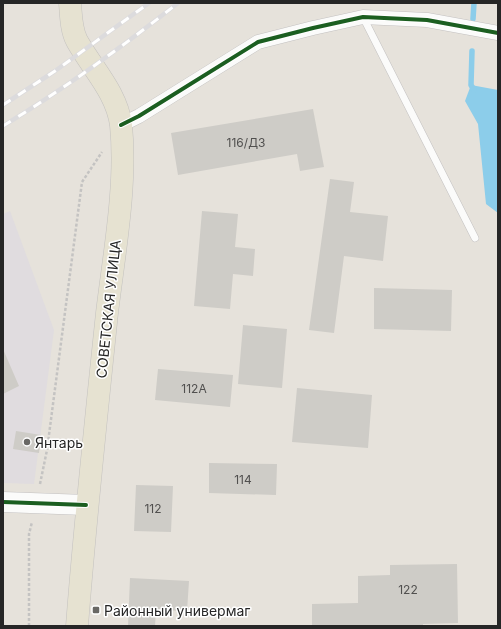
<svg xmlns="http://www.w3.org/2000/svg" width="501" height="629" viewBox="0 0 501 629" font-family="Inter,sans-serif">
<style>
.industrial{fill:#e0dcdf}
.water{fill:#8ccdea}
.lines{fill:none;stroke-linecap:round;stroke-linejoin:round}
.stream{stroke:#8ccdea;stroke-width:5.5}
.building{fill:#ceccc7}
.lane-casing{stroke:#c3c1c1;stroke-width:8}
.street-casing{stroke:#c3c1c1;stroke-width:15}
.secondary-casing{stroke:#c3c1c1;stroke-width:21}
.primary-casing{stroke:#c3c1bf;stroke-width:23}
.path{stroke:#c4c3c2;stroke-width:2.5;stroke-dasharray:3 2;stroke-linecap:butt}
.lane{stroke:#fbfbfa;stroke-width:7}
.street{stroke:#fbfbfa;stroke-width:14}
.secondary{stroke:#fbfbfa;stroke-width:20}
.primary{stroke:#e6e2d1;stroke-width:22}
.rail-casing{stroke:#dcdbdd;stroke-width:4.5}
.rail{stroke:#fff;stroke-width:3;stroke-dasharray:9;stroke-linecap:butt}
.cycleway-casing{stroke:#fff;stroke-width:6}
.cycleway{stroke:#1b5e20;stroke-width:4}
.poi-dot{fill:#696865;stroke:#fff;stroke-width:1.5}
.labels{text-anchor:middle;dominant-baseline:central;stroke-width:3;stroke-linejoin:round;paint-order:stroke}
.number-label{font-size:12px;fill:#51504f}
.street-label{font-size:14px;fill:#262626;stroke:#fff}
.poi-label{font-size:14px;fill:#262626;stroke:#fff;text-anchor:start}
</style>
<rect width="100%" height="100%" fill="#e6e2db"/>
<path class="industrial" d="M 10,211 L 54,330 L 34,484 L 3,483 L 3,214 Z"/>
<path class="water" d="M 471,85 L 498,90 L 498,213 L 486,204 L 478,124 L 465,101 Z"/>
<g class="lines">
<path class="stream" d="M 473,19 L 474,3
M 472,51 L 471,85 L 474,90"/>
</g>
<path class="building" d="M 313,109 L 324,167 L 300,171 L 297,154 L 178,175 L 171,133 Z
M 330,179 L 354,182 L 350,212 L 388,216 L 383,261 L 344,256 L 334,333 L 309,330 Z
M 202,211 L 238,214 L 235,247 L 255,249 L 253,276 L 233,274 L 230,309 L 194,306 Z
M 374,288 L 452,290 L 451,331 L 374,329 Z
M 243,325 L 287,329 L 282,388 L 238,384 Z
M 3,349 L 19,386 L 3,394 Z
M 158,369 L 233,375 L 230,407 L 155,400 Z
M 297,388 L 372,395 L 368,448 L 292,442 Z
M 16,431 L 41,435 L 39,453 L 13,449 Z
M 209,463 L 277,464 L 276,495 L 209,493 Z
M 136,485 L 173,486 L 171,532 L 134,531 Z
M 457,564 L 458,623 L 423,624 L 423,626 L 312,626 L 312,604 L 358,603 L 358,576 L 390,575 L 390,565 Z
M 130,578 L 189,581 L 187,611 L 156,610 L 155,626 L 128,626 Z"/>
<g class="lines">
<g class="lane-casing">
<path id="lane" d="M 363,17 L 475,238"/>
</g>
<g class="street-casing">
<path id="street" d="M 121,125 L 139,116 L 258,42 L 313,28 L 363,17 L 427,20 L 498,33"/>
</g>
<g class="secondary-casing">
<path id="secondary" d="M 3,502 L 86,505"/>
</g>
<g class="primary-casing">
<path id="primary" d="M 70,3 C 71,15 71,30 77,41 C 92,68 117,93 121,125 C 127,185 114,254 107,313 C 96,418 85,522 77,626"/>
</g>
<path class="path" d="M 40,484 L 47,450 L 82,182 L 102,152
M 29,626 L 29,534 L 32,522"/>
<use href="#lane" class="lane"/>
<use href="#street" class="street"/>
<use href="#secondary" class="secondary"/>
<use href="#primary" class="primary"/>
<g class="rail-casing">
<path id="rail" d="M 3,105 L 55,71 L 149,3
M 3,126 C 64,89 122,47 178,3"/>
</g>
<use href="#rail" class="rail"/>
<g class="cycleway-casing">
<path id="cycleway" d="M 121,125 L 139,116 L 258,42 L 313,28 L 363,17 L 427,20 L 498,33
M 3,502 L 86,505"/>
</g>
<use href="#cycleway" class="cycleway"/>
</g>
<g class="poi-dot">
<circle cx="27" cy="442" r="4"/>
<rect x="92" y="606" width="8" height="8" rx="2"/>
</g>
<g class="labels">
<g class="number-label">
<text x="246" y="142">116/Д3</text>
<text x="194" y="388">112А</text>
<text x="243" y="479">114</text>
<text x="153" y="508">112</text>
<text x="408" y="589">122</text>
</g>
<g class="street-label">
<text transform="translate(108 309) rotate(-84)">СОВЕТСКАЯ УЛИЦА</text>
</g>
<g class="poi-label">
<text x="35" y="442">Янтарь</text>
<text x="104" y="610">Районный универмаг</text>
</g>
</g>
<rect width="501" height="629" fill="none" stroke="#262626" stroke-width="8"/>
</svg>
